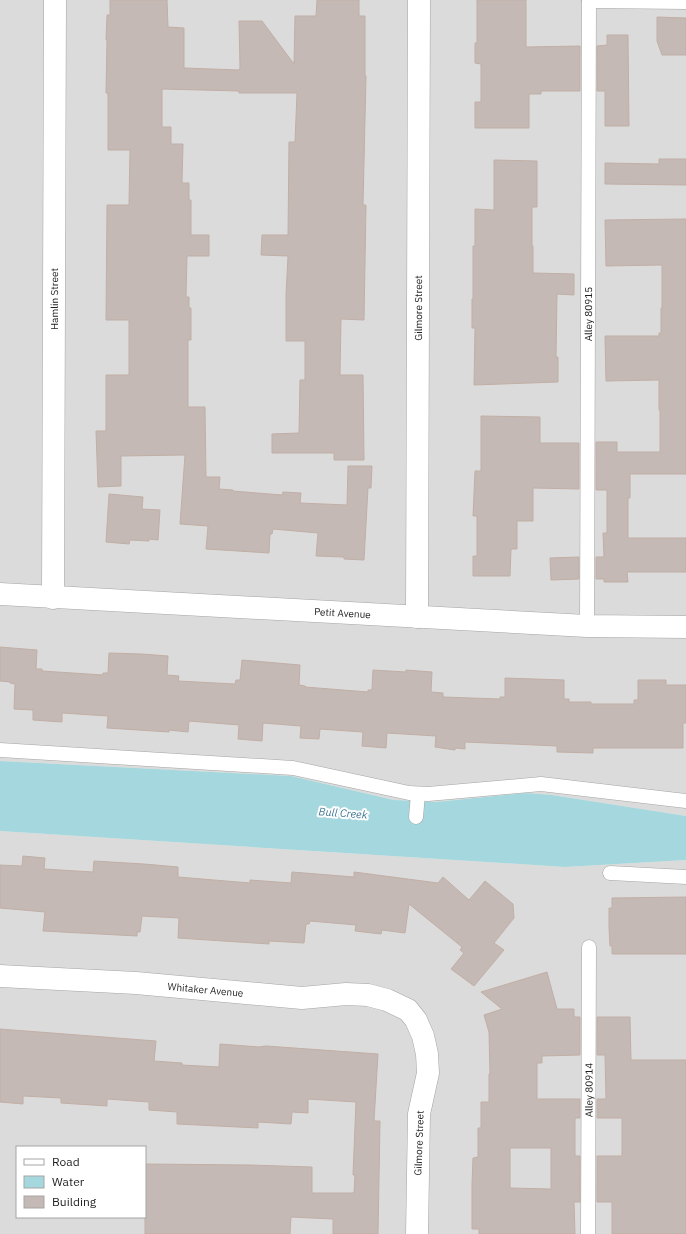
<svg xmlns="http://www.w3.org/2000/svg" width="686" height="1234" viewBox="0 0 686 1234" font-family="'IBM Plex Sans',sans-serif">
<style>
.residential{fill:#dcdbdb;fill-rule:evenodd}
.water{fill:#a4d8de}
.building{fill:#c4b9b4;stroke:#c1afa6;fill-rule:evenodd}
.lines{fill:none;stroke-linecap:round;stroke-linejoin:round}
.lane-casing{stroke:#a5a5a5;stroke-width:15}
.street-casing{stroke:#a5a5a5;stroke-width:23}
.lane{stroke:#fff;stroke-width:14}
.street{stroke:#fff;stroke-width:22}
.labels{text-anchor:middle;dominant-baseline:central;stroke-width:4;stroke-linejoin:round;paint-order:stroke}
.street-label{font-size:10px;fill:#1e1e1e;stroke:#fff}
.water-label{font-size:11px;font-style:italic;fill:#417797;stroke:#fff}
</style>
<rect width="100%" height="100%" fill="#efeae4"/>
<path class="residential" d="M 0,0 L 686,0 L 686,816 L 552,795 L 526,793 L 436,802 L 394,800 L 291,776 L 0,761 Z
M 0,831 L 565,867 L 686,860 L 686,1234 L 0,1234 ZM 17,1147 L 145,1147 L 145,1217 L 17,1217 Z"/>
<path class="water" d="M 0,761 L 291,776 L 394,800 L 436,802 L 526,793 L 552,795 L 686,816 L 686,860 L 565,867 L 0,831 Z"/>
<path class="building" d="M 110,0 L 167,0 L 168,27 L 184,28 L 184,68 L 239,70 L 240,68 L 239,21 L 262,21 L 294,64 L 295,16 L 316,16 L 317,0 L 359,0 L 359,16 L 365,16 L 365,76 L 366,76 L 363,205 L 366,205 L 364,320 L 341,319 L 340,375 L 363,375 L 364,460 L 334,460 L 334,453 L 272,453 L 272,434 L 299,433 L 300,380 L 305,380 L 305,341 L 286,341 L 286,295 L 288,256 L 261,255 L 262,235 L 288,235 L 289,142 L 295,142 L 297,93 L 239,93 L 239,91 L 162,89 L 162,127 L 171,127 L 171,144 L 183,144 L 182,183 L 189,183 L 189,200 L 191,200 L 191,235 L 209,235 L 209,256 L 187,256 L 186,297 L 189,297 L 189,308 L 191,308 L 191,340 L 188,340 L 188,407 L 205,407 L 206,477 L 220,477 L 219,489 L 233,490 L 233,491 L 282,495 L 283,492 L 301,493 L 300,503 L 347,505 L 348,466 L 372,466 L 371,488 L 368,488 L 364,560 L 344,559 L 344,557 L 316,556 L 318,533 L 273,529 L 272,534 L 270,534 L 269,553 L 206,549 L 208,526 L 180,524 L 185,455 L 121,456 L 121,486 L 98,487 L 96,431 L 106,431 L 106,375 L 129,375 L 129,320 L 106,320 L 107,205 L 129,205 L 130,150 L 108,150 L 108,93 L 106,93 L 107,40 L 106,40 L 107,15 L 110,15 Z
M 477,0 L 526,0 L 526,47 L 580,46 L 580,91 L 541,91 L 541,94 L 529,94 L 529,128 L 475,128 L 475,102 L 481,102 L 481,64 L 475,63 L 475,43 L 477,43 Z
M 657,17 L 686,18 L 686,55 L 662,55 L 657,41 Z
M 607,35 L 628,35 L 629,126 L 605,126 L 605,91 L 597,91 L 597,46 L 607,45 Z
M 659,159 L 686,159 L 686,185 L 605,184 L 605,163 L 659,164 Z
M 494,160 L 537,161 L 537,207 L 532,207 L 532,246 L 533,246 L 533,273 L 574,274 L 574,295 L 557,294 L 556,357 L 558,357 L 558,382 L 474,385 L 475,328 L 472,328 L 472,299 L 473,299 L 473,246 L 475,246 L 475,209 L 494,210 Z
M 686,219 L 686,474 L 630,474 L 630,498 L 628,498 L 628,538 L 686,538 L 686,572 L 627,572 L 628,582 L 604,582 L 604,579 L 596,579 L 596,557 L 604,557 L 603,533 L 607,533 L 607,490 L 596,490 L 596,442 L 617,442 L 617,452 L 660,452 L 660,410 L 659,410 L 659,380 L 606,381 L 605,336 L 659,336 L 659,333 L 661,333 L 661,308 L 662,308 L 662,265 L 606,266 L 605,220 Z
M 481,416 L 540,417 L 540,443 L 579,443 L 579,489 L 533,488 L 533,521 L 517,521 L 517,549 L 511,549 L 510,576 L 473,576 L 473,556 L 477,556 L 477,516 L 473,516 L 475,471 L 481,471 Z
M 109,494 L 143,497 L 142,509 L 160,510 L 158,540 L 149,539 L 149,541 L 130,540 L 129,544 L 106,542 Z
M 579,557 L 579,579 L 551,580 L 550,558 Z
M 0,647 L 37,650 L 36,669 L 42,669 L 42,671 L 103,675 L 103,673 L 108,673 L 109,653 L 142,654 L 168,656 L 167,675 L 179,676 L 178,681 L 235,684 L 236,680 L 240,680 L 242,660 L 300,665 L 299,685 L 305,686 L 305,687 L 368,692 L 368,690 L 372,690 L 373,670 L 406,672 L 406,670 L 432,672 L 431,692 L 443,693 L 443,697 L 500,699 L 500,697 L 505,697 L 505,678 L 564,680 L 564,699 L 569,699 L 569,702 L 591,702 L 591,704 L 634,704 L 634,700 L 638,700 L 638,680 L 666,680 L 666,685 L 686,685 L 686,723 L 683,723 L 683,748 L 593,748 L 593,753 L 557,752 L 557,746 L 465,742 L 465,749 L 455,748 L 455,750 L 435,747 L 436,736 L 387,733 L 386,748 L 362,746 L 363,732 L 320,729 L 319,739 L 300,738 L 301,726 L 263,723 L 262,741 L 238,739 L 239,725 L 189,721 L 188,732 L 169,730 L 169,732 L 107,728 L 108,716 L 62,713 L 62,722 L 33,720 L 33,710 L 14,709 L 15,684 L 10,683 L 10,682 L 0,681 Z
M 23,856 L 45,858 L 44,869 L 93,872 L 94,861 L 144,864 L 178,867 L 178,877 L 250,883 L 250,880 L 291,883 L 292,872 L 354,877 L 354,872 L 438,883 L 443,877 L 469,900 L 485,881 L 513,904 L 514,918 L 494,943 L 504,950 L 474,986 L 451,969 L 464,953 L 460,950 L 462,947 L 409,904 L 405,933 L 382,930 L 381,934 L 355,931 L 356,925 L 310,921 L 309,924 L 306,924 L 304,943 L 269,941 L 269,944 L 178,938 L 179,918 L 142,916 L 140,932 L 137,932 L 137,936 L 43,931 L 45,912 L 0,908 L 0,865 L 22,866 Z
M 686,897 L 686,954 L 612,954 L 612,946 L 610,946 L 609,927 L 609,908 L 612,908 L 612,898 Z
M 547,972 L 557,1009 L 574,1009 L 574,1017 L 580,1017 L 580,1055 L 542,1056 L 542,1063 L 537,1063 L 537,1099 L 580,1099 L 580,1118 L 575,1118 L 575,1156 L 580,1156 L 580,1202 L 574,1202 L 575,1234 L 479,1234 L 479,1229 L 472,1229 L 472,1185 L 473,1158 L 478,1157 L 478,1128 L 481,1128 L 481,1102 L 489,1102 L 489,1074 L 490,1074 L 489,1032 L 484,1015 L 502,1009 L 481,992 ZM 510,1148 L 551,1148 L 551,1189 L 510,1188 Z
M 597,1017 L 630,1017 L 631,1060 L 686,1060 L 686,1234 L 612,1234 L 612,1202 L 597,1202 L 597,1156 L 622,1156 L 622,1118 L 597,1118 L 597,1099 L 606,1099 L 605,1055 L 597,1055 Z
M 0,1029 L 156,1041 L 154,1061 L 182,1063 L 182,1065 L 219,1067 L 220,1044 L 259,1047 L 266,1046 L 378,1054 L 374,1121 L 380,1121 L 378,1234 L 333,1234 L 333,1219 L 291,1217 L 290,1234 L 145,1234 L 145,1164 L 250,1165 L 312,1167 L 312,1193 L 354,1193 L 355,1175 L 353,1175 L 356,1102 L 308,1099 L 308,1113 L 292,1112 L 291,1124 L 258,1122 L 258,1128 L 177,1124 L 177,1112 L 149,1110 L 149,1102 L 107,1099 L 107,1106 L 61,1103 L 61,1098 L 23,1096 L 23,1104 L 0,1102 Z"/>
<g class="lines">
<g class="lane-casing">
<g id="lane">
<path d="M 589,1 L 686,2"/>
<path id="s1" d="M 587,626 L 589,0"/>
<path d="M 0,750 L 293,768 L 409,793 L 428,794 L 541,784 L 686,801"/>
<path d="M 416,817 L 418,794"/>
<path d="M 610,873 L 686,877"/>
<path id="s2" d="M 588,1234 L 589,947"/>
</g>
</g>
<g class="street-casing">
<g id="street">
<path id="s3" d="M 0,594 L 587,626 L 686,627"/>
<path id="s4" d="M 53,598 L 55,0"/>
<path id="s5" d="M 417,617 L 419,0"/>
<path id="s6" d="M 0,976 L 136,983 L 302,998 L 346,994 L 368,995 L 387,1000 L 408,1010 L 416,1020 L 423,1036 L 427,1054 L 428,1073 L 419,1114 L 417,1234"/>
</g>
</g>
<use href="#lane" class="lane"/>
<use href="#street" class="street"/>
</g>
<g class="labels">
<g class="street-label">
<text stroke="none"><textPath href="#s4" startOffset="299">Hamlin Street</textPath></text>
<text stroke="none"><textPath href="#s5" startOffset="309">Gilmore Street</textPath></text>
<text stroke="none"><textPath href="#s1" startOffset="312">Alley 80915</textPath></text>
<text stroke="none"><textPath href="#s3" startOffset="343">Petit Avenue</textPath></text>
<text stroke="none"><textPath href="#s6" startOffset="206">Whitaker Avenue</textPath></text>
<text stroke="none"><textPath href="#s2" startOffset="144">Alley 80914</textPath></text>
<text transform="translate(419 1143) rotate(-88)">Gilmore Street</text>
</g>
<g class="water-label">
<text transform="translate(343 813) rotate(4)">Bull Creek</text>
</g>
</g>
<rect x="16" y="1146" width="130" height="72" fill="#ffffff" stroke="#a5a5a5"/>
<rect x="24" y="1159" width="20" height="6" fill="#ffffff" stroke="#a5a5a5"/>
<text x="52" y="1166" font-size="12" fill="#1e1e1e">Road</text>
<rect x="24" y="1176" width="20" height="12" fill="#a4d8de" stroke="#a5a5a5"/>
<text x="52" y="1186" font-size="12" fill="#1e1e1e">Water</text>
<rect x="24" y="1196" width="20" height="12" fill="#c4b9b4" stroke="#a5a5a5"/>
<text x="52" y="1206" font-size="12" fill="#1e1e1e">Building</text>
</svg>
